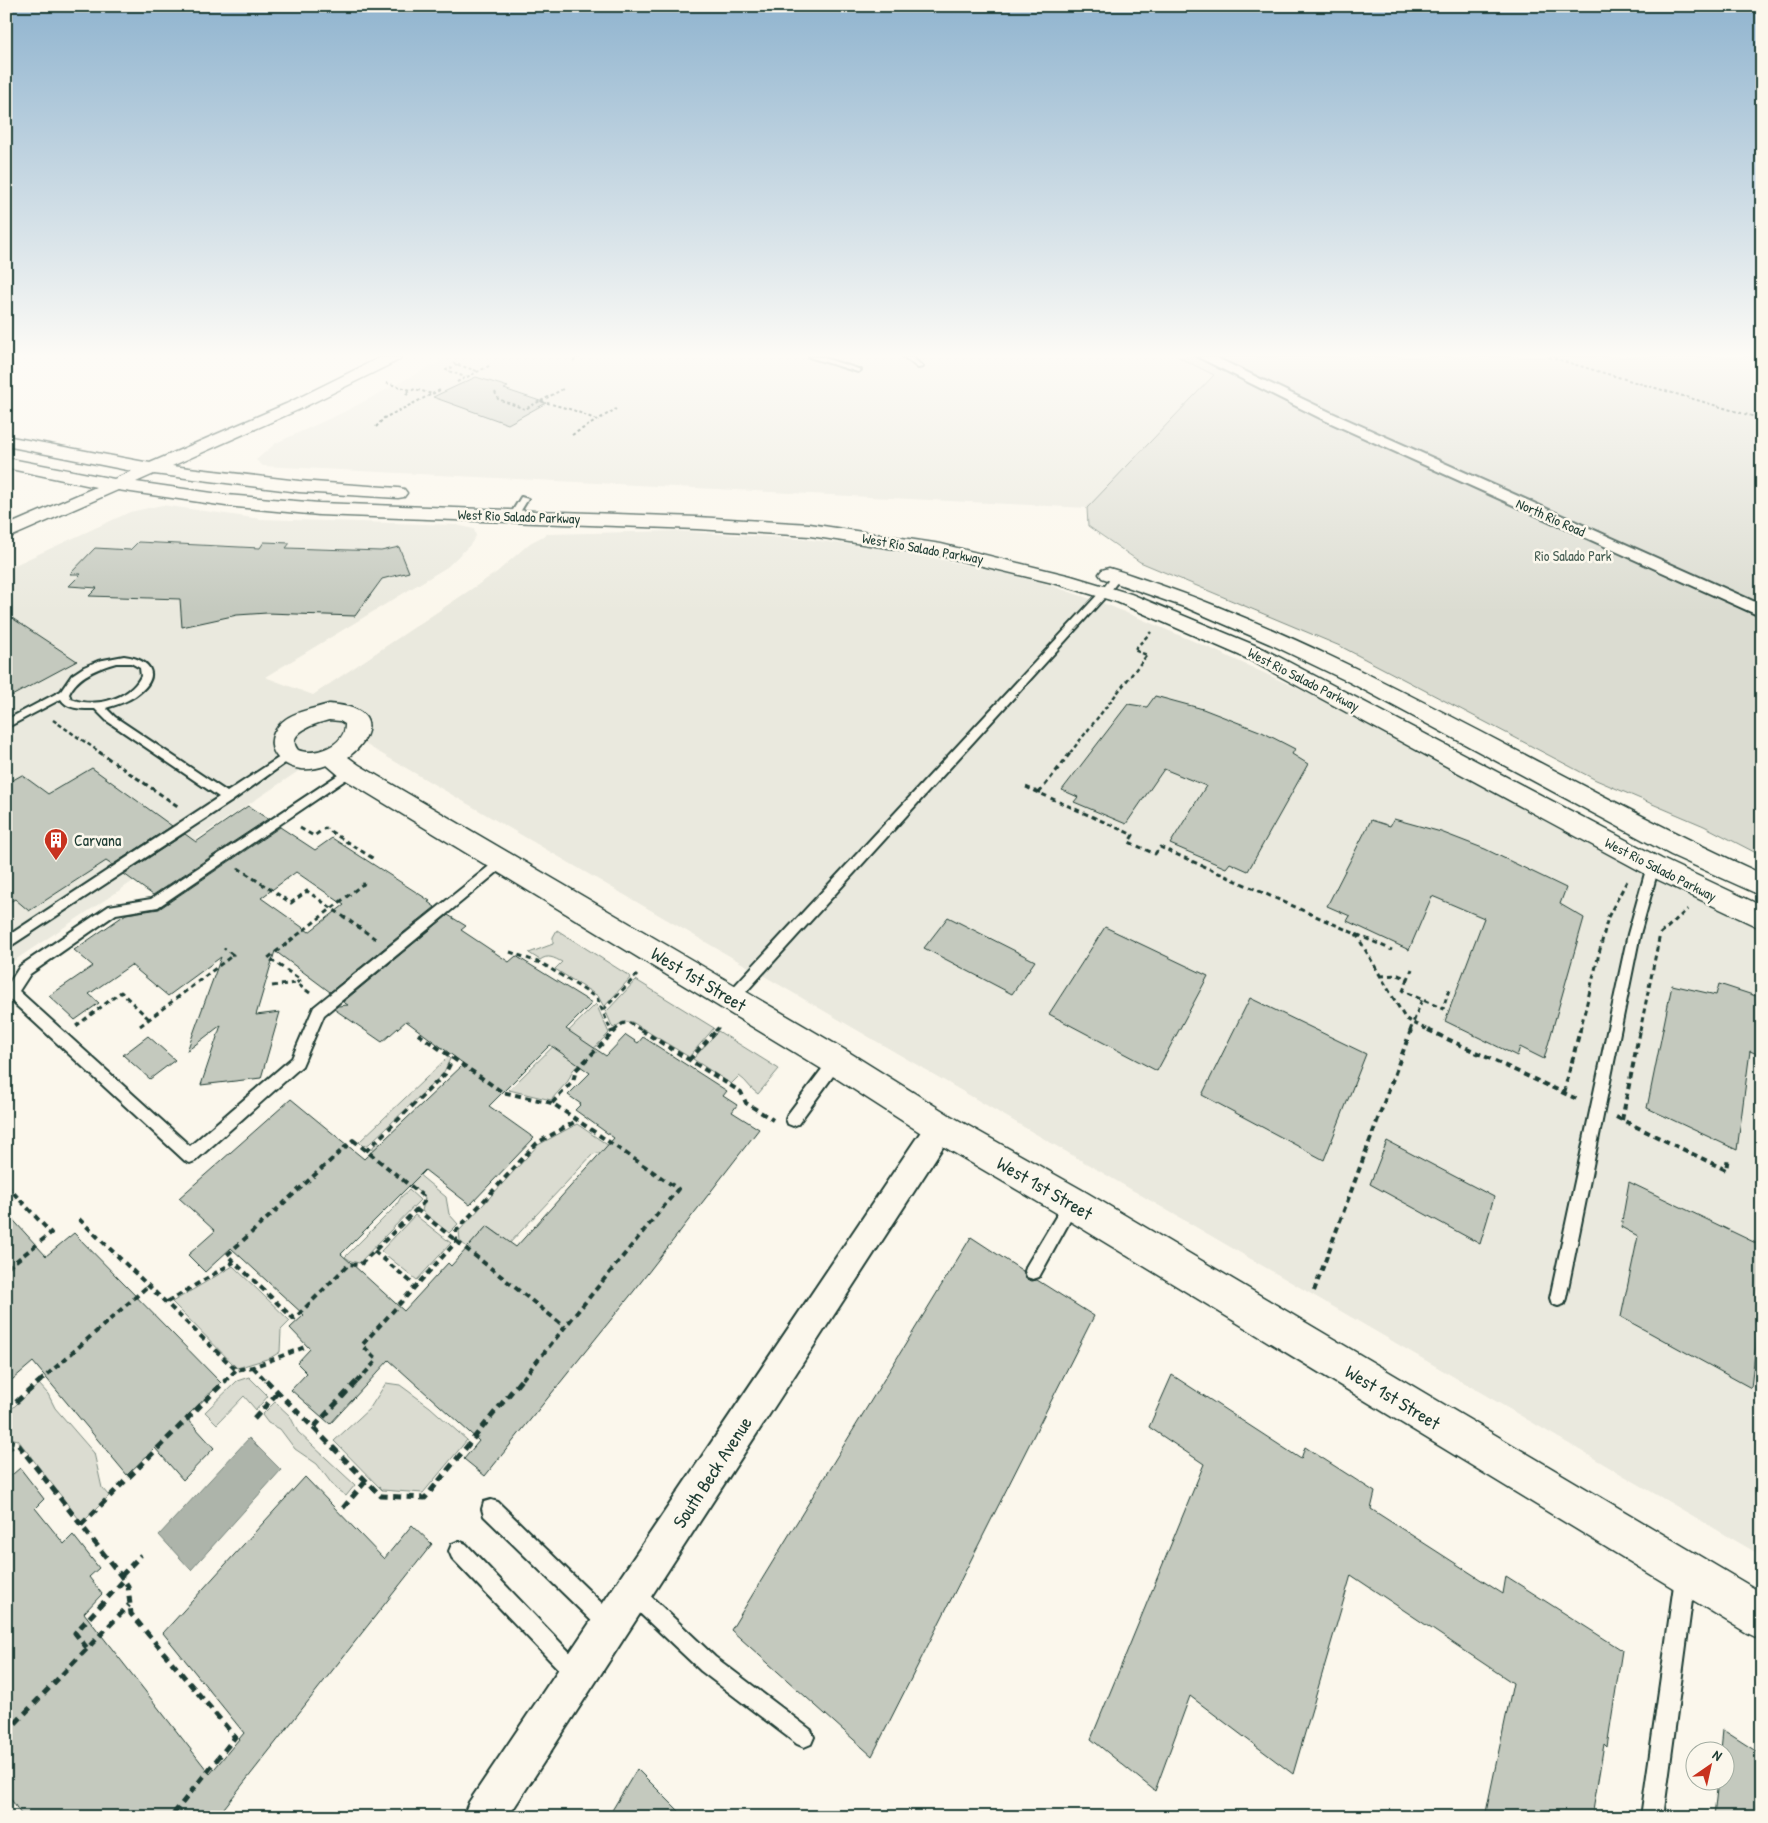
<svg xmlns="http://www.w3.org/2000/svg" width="1768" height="1823" viewBox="0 0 1768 1823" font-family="'Patrick Hand',sans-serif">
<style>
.built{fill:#eae9de}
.green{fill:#dbdcd1;stroke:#7d8c82}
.water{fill:#adb4aa;stroke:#74847b}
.building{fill:#c4c9be;stroke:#1f3d34;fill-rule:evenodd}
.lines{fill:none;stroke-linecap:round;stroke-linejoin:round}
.service-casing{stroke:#1f3d34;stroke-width:4}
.minor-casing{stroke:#1f3d34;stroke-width:4}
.tertiary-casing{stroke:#1f3d34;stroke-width:3}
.secondary-casing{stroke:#1f3d34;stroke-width:3}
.path-far4{stroke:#1f3d34;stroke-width:2;stroke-dasharray:3 2.5;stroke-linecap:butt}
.path-far3{stroke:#1f3d34;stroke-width:2.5;stroke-dasharray:4 3;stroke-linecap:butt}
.path-far2{stroke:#1f3d34;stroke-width:3;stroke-dasharray:5 4;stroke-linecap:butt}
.path-far1{stroke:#1f3d34;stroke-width:4;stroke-dasharray:6 4.5;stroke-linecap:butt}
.path{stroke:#1f3d34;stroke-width:5;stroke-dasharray:8 5.5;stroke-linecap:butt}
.service{fill:#fbf7ec;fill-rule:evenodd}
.minor{fill:#fbf7ec;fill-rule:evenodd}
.tertiary{fill:#fbf7ec;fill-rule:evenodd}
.secondary{fill:#fbf7ec;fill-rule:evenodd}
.labels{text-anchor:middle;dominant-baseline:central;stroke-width:5;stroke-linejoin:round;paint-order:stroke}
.far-street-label{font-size:14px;fill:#1f3d34;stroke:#fbf7ec}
.far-park-label{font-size:14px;fill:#455d53;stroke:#fbf7ec}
.poi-label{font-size:16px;fill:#1f3d34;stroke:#fbf7ec;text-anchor:start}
.near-street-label{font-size:19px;fill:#1f3d34;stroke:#fbf7ec}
</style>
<rect width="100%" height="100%" fill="#fbf7ec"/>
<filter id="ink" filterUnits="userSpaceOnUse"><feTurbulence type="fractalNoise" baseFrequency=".02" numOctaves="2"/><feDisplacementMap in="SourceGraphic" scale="10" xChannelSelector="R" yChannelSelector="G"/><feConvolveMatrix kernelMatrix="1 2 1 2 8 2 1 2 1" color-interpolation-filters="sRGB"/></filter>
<g filter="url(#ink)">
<path class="built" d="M 448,357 L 1178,357 L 1215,375 L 1087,508 L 263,466 L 256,460 L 276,443 L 344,412 Z
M 162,505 L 261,519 L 457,525 L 474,529 L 476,536 L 470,545 L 447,567 L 265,677 L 313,695 L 497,572 L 530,543 L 547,534 L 676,531 L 803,539 L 895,550 L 1029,578 L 1108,605 L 1212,649 L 1351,713 L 1607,853 L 1762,929 L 1762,1556 L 351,736 L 6,966 L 6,569 L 130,512 Z"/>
<path class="green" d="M 1178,357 L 1762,357 L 1762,856 L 1704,826 L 1596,780 L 1340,646 L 1140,562 L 1088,526 L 1087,508 L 1214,375 Z
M 557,930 L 631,977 L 604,1007 L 598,996 L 555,969 L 562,962 C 554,958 548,954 540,960 L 529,953 L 553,944 L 553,937 Z
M 636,980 L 714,1028 L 689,1057 L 632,1022 L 623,1022 L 613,1028 L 606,1012 Z
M 596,1004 L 609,1033 L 573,1070 L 568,1081 L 551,1100 L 509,1090 Z
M 718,1031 L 779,1069 L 758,1094 C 750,1089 747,1081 739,1076 L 731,1084 L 693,1059 Z
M 448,1057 L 450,1059 L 443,1074 L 369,1144 L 363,1146 L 359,1142 Z
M 577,1124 L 638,1166 L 627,1173 L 598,1153 L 593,1154 L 507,1246 L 504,1238 L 487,1226 L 468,1248 L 460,1241 L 459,1231 L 538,1145 Z
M 378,1141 L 446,1197 L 449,1214 L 458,1224 L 449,1233 L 422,1211 L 425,1198 L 424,1196 L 372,1154 L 373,1147 Z
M 409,1190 L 420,1200 L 359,1263 L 351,1261 L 345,1257 L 396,1206 L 401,1197 Z
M 415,1215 L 451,1243 L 417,1280 L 381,1251 Z
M 233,1266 L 290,1321 L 281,1330 L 280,1352 L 270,1358 L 237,1368 L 172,1302 Z
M 249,1377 L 268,1396 L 256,1410 L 244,1396 L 217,1424 L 205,1412 L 237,1381 Z
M 386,1383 L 400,1385 L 430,1407 L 467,1440 L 423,1493 L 382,1490 L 334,1441 L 370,1408 Z
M 39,1384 L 48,1394 L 55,1408 L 94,1453 L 102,1488 L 109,1496 L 82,1523 L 18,1440 L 6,1437 L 6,1414 Z
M 275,1402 L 290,1416 L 298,1432 L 355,1485 L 346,1496 L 335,1488 L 317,1464 L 295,1449 L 280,1429 L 268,1423 L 262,1415 Z"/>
<path class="water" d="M 249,1438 L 281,1470 L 191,1570 L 159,1535 Z"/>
<path class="building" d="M 476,377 L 508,387 L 504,389 L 546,403 L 508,424 L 433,397 Z
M 138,542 L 260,548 L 264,542 L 290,543 L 286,548 L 381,551 L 399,547 L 409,572 L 382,579 L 355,616 L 267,613 L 237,615 L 182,627 L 180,599 L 89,596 L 97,588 L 69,586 L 81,574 L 70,574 L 95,548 L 130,550 Z
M 6,614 L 33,632 L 77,661 L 6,699 Z
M 1155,696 L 1203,709 L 1262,732 L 1295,749 L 1292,754 L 1308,764 L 1248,871 L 1230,863 L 1226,868 L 1170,844 L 1206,786 L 1164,769 L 1126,824 L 1074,802 L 1078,797 L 1062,790 L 1128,704 L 1147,707 Z
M 92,768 L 172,826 L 112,865 L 106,861 L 29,911 L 15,899 L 6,904 L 6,784 L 22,775 L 48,794 Z
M 248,806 L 268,819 L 153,895 L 124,874 L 185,834 L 196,842 Z
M 1394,819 L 1441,832 L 1485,849 L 1566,888 L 1560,904 L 1584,918 L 1544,1059 L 1520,1047 L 1517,1056 L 1445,1021 L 1484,918 L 1432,896 L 1409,950 L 1347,921 L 1350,916 L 1327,906 L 1371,820 L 1390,826 Z
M 280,827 L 315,850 L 332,838 L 430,901 L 428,902 L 435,907 L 330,992 L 275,951 L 256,1015 L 280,1012 L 261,1078 L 201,1085 L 221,1025 L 187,1051 L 221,957 L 168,996 L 131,965 L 89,994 L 99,1003 L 75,1020 L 49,996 L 93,966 L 74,950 L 126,914 L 159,909 ZM 296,872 L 344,905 L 309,932 L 261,898 Z
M 448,915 L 466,926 L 461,930 L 509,962 L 516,956 L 592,1003 L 566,1029 L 606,1056 L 626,1035 L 638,1043 L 643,1037 L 727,1091 L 723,1096 L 737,1105 L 732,1112 L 759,1129 L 634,1291 L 485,1476 L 464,1459 L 479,1441 L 389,1360 L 330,1424 L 291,1390 L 307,1373 L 297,1363 L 310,1349 L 290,1328 L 304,1315 L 231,1248 L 205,1272 L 188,1255 L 215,1231 L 179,1198 L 291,1099 L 364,1159 L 464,1064 L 406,1021 L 382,1042 L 334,1009 L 338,1006 L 348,1005 L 343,1002 ZM 550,1045 L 590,1073 L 568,1095 L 581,1104 L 575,1110 L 614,1138 L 516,1247 L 487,1226 L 451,1266 L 448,1263 L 404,1311 L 341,1254 L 425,1170 L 470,1205 L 534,1138 L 489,1106 Z
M 948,917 L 1035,961 L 1012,994 L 924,948 Z
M 1105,927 L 1208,976 L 1157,1071 L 1049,1014 Z
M 1719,984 L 1762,998 L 1762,1056 L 1750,1051 L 1737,1150 L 1647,1108 L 1672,985 L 1716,995 Z
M 1250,998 L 1366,1054 L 1324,1160 L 1202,1095 Z
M 148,1036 L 175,1060 L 150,1079 L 123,1055 Z
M 1387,1141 L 1494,1197 L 1480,1244 L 1370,1184 Z
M 1629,1182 L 1762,1246 L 1762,1290 L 1751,1388 L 1621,1317 L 1638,1236 L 1621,1227 Z
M 6,1212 L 46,1256 L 74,1233 L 221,1383 L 186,1417 L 214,1448 L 183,1480 L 155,1448 L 127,1475 L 33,1362 L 6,1385 Z
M 971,1237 L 1023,1271 L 1026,1279 L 1032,1281 L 1037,1280 L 1094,1316 L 872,1756 L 731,1630 Z
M 1172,1375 L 1301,1459 L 1305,1447 L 1375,1492 L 1371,1509 L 1503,1594 L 1506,1576 L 1622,1650 L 1607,1747 L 1604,1744 L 1592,1817 L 1485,1817 L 1513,1683 L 1351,1575 L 1293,1774 L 1190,1696 L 1155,1791 L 1091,1739 L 1204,1464 L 1149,1427 Z
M 20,1468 L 44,1499 L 35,1508 L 64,1544 L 73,1535 L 99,1568 L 89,1577 L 102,1594 L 84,1613 L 210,1774 L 244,1733 L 163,1633 L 305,1477 L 384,1559 L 412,1525 L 432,1544 L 217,1817 L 23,1817 L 6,1792 L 6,1480 Z
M 1723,1730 L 1762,1755 L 1762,1817 L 1714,1817 L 1718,1780 L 1726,1780 L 1726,1750 L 1721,1750 Z
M 637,1769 L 685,1817 L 608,1817 Z"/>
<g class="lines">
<g class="service-casing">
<path id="service" d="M 809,357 L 821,357 L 861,370 L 858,372 Z
M 904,357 L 912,357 L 923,367 L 918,368 Z
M 521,497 L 528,499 L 517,517 L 511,517 L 510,515 Z
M 1117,573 L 1122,576 L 1108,594 L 736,1003 L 731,1005 L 726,1003 L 724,999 L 726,995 L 1102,590 L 1114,574 Z
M 124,656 C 154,660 161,678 135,696 C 126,702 116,705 106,708 L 115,717 L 227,792 L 286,753 L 290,752 L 295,756 L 232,801 L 6,949 L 6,937 L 219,797 L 107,721 L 95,709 C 84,709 67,710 61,699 L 6,728 L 6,720 L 61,691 L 72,675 L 84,667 L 98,661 ZM 116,663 L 131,663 L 140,668 L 141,676 C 129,700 95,708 71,699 L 69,694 C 77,676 98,668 116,663 Z
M 350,767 L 354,768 L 356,771 L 354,774 L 158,907 L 116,914 L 30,974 L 19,991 L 190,1146 L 292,1058 L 314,1007 L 498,859 L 506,859 L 508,862 L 506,865 L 324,1015 L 302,1066 L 195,1161 L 190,1163 L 185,1161 L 6,996 L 6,988 L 20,966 L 109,906 L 151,899 Z
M 1653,861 L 1657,863 L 1659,866 L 1640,934 L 1566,1298 L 1564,1304 L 1558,1306 L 1552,1304 L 1550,1298 L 1628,934 L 1647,866 L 1649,863 Z
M 836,1055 L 841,1057 L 843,1061 L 841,1065 L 798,1124 L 793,1126 L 788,1124 L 786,1119 L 788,1114 L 831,1057 Z
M 1072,1195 L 1077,1198 L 1080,1203 L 1077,1208 L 1039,1277 L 1033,1279 L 1027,1277 L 1025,1271 L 1027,1265 L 1067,1198 Z
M 491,1500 L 498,1502 L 616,1617 L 619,1624 L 616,1631 L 609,1634 L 602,1631 L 484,1516 L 482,1509 L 484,1502 Z
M 459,1541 L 466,1544 L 582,1665 L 585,1672 L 582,1679 L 575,1682 L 568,1679 L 452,1558 L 449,1551 L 452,1544 Z
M 1685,1568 L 1692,1571 L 1695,1578 L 1663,1817 L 1641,1817 L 1675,1578 L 1678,1571 Z
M 635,1585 L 642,1588 L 715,1657 L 811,1730 L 814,1737 L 811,1744 L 804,1747 L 797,1744 L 701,1671 L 628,1602 L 625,1595 L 628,1588 Z"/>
</g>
<g class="minor-casing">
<path id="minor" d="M 1198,357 L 1215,357 L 1330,412 L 1762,605 L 1762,617 L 1320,418 Z
M 940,1114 L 950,1118 L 954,1127 L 950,1136 L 508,1817 L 463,1817 L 469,1802 L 930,1118 Z"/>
</g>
<g class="tertiary-casing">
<path id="tertiary" d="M 329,704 C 339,705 351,706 360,712 C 379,725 362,747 348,757 L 359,765 L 847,1051 L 951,1116 L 1084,1191 L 1762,1593 L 1762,1640 L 1747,1633 L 1060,1215 L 929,1138 L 825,1071 L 341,777 L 327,765 C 319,768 309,770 301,769 C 275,765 261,743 282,722 C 294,711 314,709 329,704 ZM 329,720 L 340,721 L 345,724 C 346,745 315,757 298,750 C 284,733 317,723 329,720 Z"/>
</g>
<g class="secondary-casing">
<path id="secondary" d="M 381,357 L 401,357 L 399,360 L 298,410 L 172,466 L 299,481 L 398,488 L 404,489 L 407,493 L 404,497 L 398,498 L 299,492 L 154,474 L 136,482 L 226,495 L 319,503 L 697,517 L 810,524 L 941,544 L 1071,576 L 1131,594 L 1264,649 L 1662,859 L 1762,906 L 1762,929 L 1644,873 L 1248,659 L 1117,602 L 1057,584 L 941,556 L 810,536 L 697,529 L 319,515 L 226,506 L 118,490 L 6,539 L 6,526 L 96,487 L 6,468 L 6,458 L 114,479 L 132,471 L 6,446 L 6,436 L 150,463 L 286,404 Z
M 1109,568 C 1127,573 1145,580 1163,586 C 1220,606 1275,630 1330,656 C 1476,725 1615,807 1762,874 L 1762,896 L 1671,855 L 1351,683 L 1270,644 L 1187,608 L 1102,578 L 1099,574 L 1102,570 Z"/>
</g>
<path class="path-far4" d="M 1549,357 L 1762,419
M 573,361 L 579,357
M 453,363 L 477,371
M 458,365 L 446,370 L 465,377
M 457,382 L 491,365
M 386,383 L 411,390
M 495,392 L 498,399 L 525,409 L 540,401 L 573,410 L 597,420
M 408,395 L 405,393 L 415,389 L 432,394
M 541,401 L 563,389
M 376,427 L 384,418 L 440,390
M 572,435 L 616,409"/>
<path class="path-far3" d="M 53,720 L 101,753
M 1070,753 L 1147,655 L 1134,650 L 1151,632"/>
<path class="path-far2" d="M 99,752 L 179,807
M 1026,787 L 1133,835 L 1129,842 L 1155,854 L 1160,847 L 1392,950
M 1039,793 L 1071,752
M 300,828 L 314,836 L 325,828 L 374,859
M 238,868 L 291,903 L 307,891 L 377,940
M 1356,934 L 1405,1018 L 1413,1023 L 1422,999
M 510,952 L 543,964 L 597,998 L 611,1031
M 1380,976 L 1398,975 L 1408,979 L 1412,969
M 1408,979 L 1403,991 L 1443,1009 L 1450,986
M 272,986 L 296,983
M 310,993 L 296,983 L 301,980 L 268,958 L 363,884 L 368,887
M 603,1010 L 637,975
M 76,1026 L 121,992 L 149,1019
M 140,1026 L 233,955 L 224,948
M 614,1031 L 622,1024 L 628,1022 L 643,1031
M 715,1031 L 720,1026
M 1410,1031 L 1413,1023 L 1430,1031
M 1580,1031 L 1608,917 L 1627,881
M 1640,1031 L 1660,934 L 1688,909"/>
<path class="path-far1" d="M 611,1030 L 612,1033
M 641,1030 L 741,1092 L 746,1103 L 773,1120
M 1428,1030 L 1579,1100
M 418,1034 L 502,1092 L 552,1103 L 678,1189 L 520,1382
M 689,1060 L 717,1030
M 1564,1093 L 1580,1030
M 552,1103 L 573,1081 L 576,1070 L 616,1030
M 1616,1117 L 1726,1170 L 1728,1157
M 1622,1120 L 1640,1030
M 353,1140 L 423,1196 L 424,1202 L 360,1265 L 349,1264 L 294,1319 L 227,1255 Z
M 366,1151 L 445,1074 L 453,1058
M 6,1185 L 51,1233 L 6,1269
M 416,1209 L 565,1327
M 79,1219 L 236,1370 L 253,1367 L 305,1347
M 374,1251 L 416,1286
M 1314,1291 L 1411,1030
M 167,1302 L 234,1262
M 253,1367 L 267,1382
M 39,1382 L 149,1285
M 224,1382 L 236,1370
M 357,1382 L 377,1360 L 362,1345 L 456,1242 L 456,1231 L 537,1143 L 578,1120"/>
<path class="path" d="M 266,1380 L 381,1496 L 425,1498 L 521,1380
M 6,1411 L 41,1380
M 254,1419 L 278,1392
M 314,1427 L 358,1380
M 6,1440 L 16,1442 L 121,1576 L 128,1586 L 131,1614 L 235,1737 L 171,1817
M 6,1451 L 16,1443
M 343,1508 L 366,1481
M 81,1525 L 226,1380
M 121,1576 L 141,1555
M 87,1648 L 75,1633 L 124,1580
M 6,1733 L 129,1605
M 6,1811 L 10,1817"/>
<use href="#service" class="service"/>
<use href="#minor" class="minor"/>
<use href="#tertiary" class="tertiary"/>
<use href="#secondary" class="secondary"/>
</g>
</g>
<linearGradient id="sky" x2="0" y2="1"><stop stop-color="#90b4cf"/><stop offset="0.58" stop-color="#fdfbf6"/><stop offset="1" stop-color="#fdfbf6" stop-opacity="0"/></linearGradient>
<rect width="1768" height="613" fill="url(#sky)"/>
<defs>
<g id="building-pin" transform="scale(1.25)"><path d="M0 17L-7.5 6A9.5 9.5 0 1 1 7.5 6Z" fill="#c8321e" stroke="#fbf7ec"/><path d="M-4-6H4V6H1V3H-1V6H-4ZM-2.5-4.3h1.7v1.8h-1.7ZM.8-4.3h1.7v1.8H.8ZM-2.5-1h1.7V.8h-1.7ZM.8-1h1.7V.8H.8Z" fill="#fff"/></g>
</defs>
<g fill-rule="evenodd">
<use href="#building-pin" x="56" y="840"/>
</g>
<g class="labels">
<g class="far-street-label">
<text transform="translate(519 516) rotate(2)">West Rio Salado Parkway</text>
<text transform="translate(1551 517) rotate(24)">North Rio Road</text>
<text transform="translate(923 548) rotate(10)">West Rio Salado Parkway</text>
<text transform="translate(1304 679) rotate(27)">West Rio Salado Parkway</text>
<text transform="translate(1661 869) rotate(27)">West Rio Salado Parkway</text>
</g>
<g class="far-park-label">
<text x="1573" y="555">Rio Salado Park</text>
</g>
<g class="poi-label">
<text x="74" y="840">Carvana</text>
</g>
<g class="near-street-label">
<text transform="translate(699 979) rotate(31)">West 1st Street</text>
<text transform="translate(1045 1188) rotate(30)">West 1st Street</text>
<text transform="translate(1393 1397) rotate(31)">West 1st Street</text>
<text transform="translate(712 1472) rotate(-57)">South Beck Avenue</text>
</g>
</g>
<rect width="1768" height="1823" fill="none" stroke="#fbf7ec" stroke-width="25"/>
<rect x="12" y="12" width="1743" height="1798" fill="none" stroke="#1f3d34" stroke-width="2" filter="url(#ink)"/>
<g transform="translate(1710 1766) rotate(34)"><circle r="24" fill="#fbf7ec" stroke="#a3ada2"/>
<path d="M0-4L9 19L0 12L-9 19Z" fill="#c8321e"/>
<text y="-8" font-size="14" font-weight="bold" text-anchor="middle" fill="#1f3d34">N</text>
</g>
</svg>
